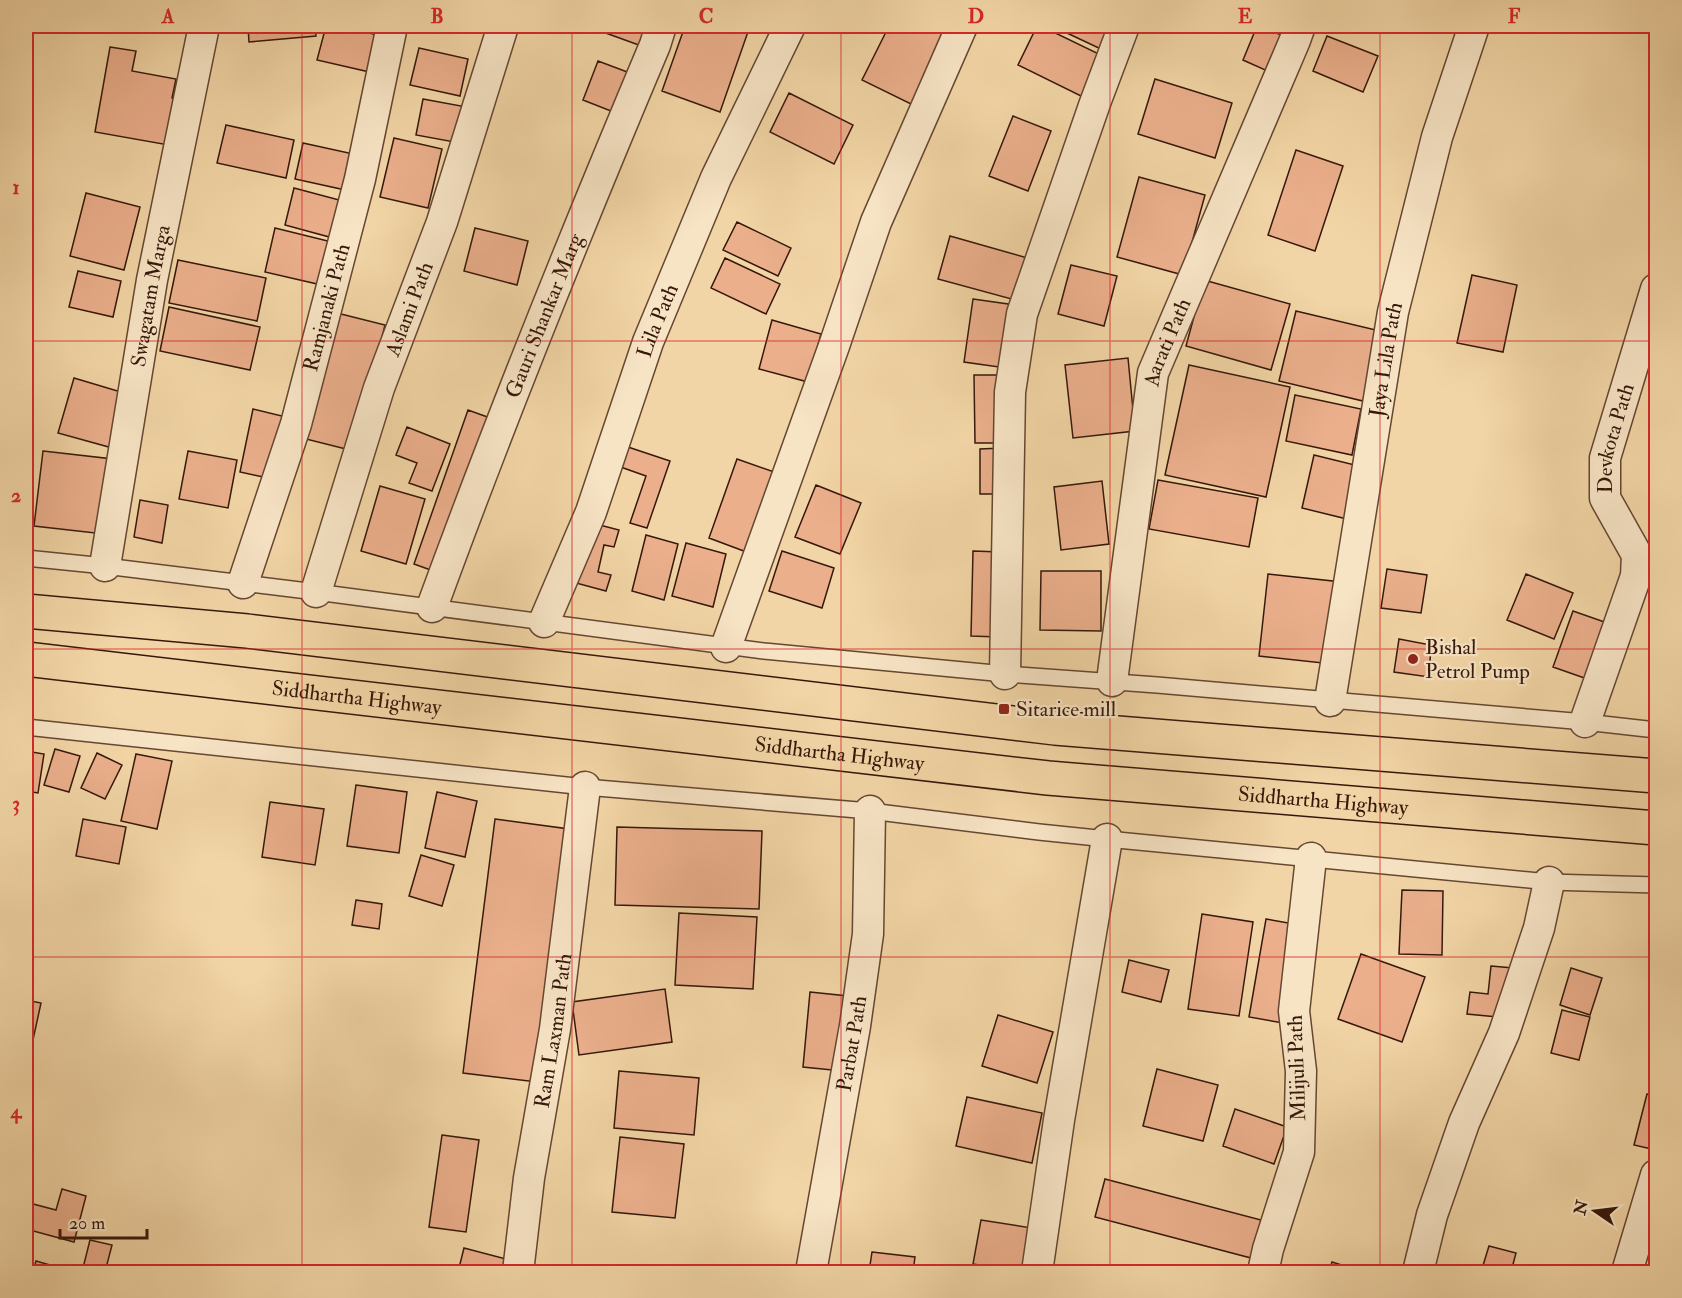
<svg xmlns="http://www.w3.org/2000/svg" width="1682" height="1298" viewBox="0 0 1682 1298" font-family="'IM FELL Double Pica',serif">
<style>
.building{fill:#ebaf8c;stroke:#36180b;stroke-width:1.5}
.lines{fill:none;stroke-linecap:round;stroke-linejoin:round}
.lane-casing{stroke:#654732;stroke-width:18}
.street-casing{stroke:#654732;stroke-width:33}
.highway-casing{stroke:#36180b;stroke-width:36}
.lane{stroke:#f7e4c5;stroke-width:15}
.street{stroke:#f7e4c5;stroke-width:30}
.highway{stroke:#f2d5a6;stroke-width:33}
.grid{fill:none;stroke:#d62828;stroke-width:1.5;stroke-opacity:0.55}
.poi-dot{fill:#8f2418;stroke:#f7e4c5;stroke-width:2}
.labels{text-anchor:middle;dominant-baseline:central;stroke-width:4.5;stroke-linejoin:round;paint-order:stroke}
.street-label{font-size:21px;fill:#36180b;stroke:#f7e4c5}
.poi-label{font-size:21px;fill:#36180b;stroke:#f7e4c5;text-anchor:start}
.neatline{fill:none;stroke:#d62828;stroke-width:2}
.grid-label{font-size:20px;text-anchor:middle;font-weight:bold;fill:#d62828}
</style>
<rect width="100%" height="100%" fill="#f2d5a6"/>
<filter id="stains"><feTurbulence type="fractalNoise" baseFrequency=".00333" numOctaves="4"/><feColorMatrix values="0 0 0 0 .2 0 0 0 0 .09 0 0 0 0 .02 0 0 0 .5 -.17"/></filter>
<radialGradient id="worn" r=".72"><stop offset=".6" stop-color="#630" stop-opacity="0"/><stop offset="1" stop-color="#630" stop-opacity=".3"/></radialGradient>
<path class="building" d="M 248,26 L 315,26 L 316,36 L 249,42 Z
M 326,26 L 339,26 L 382,36 L 374,73 L 317,60 Z
M 351,26 L 387,26 L 384,34 Z
M 606,26 L 654,26 L 647,48 L 603,32 Z
M 685,26 L 750,26 L 720,112 L 662,91 Z
M 889,26 L 945,26 L 950,28 L 913,105 L 862,80 Z
M 1037,26 L 1041,26 L 1103,56 L 1083,97 L 1018,65 Z
M 1052,26 L 1115,26 L 1103,50 Z
M 1257,26 L 1287,37 L 1272,73 L 1243,60 Z
M 1327,36 L 1378,56 L 1363,92 L 1313,71 Z
M 110,47 L 136,51 L 132,71 L 176,79 L 172,98 L 182,100 L 174,146 L 95,132 Z
M 419,48 L 468,59 L 460,96 L 410,85 Z
M 598,61 L 630,73 L 621,115 L 583,100 Z
M 1155,79 L 1232,103 L 1215,158 L 1138,134 Z
M 789,93 L 853,125 L 834,164 L 770,132 Z
M 423,99 L 472,108 L 465,144 L 416,135 Z
M 1013,116 L 1051,131 L 1028,191 L 989,176 Z
M 226,125 L 294,140 L 286,178 L 217,163 Z
M 394,138 L 442,149 L 428,208 L 380,197 Z
M 303,143 L 358,155 L 350,191 L 295,179 Z
M 1296,150 L 1343,166 L 1315,251 L 1268,235 Z
M 1139,177 L 1205,195 L 1183,275 L 1117,257 Z
M 294,188 L 343,201 L 333,238 L 285,225 Z
M 86,193 L 140,207 L 124,270 L 70,256 Z
M 737,222 L 791,248 L 778,276 L 723,250 Z
M 275,228 L 336,243 L 326,286 L 265,272 Z
M 475,228 L 528,241 L 517,285 L 464,271 Z
M 950,236 L 1031,259 L 1019,301 L 938,279 Z
M 725,258 L 780,284 L 766,314 L 711,288 Z
M 178,260 L 266,278 L 257,321 L 169,303 Z
M 1071,265 L 1117,276 L 1104,326 L 1058,314 Z
M 78,271 L 121,281 L 113,317 L 69,307 Z
M 1472,275 L 1517,285 L 1503,352 L 1457,343 Z
M 1204,280 L 1290,304 L 1271,370 L 1186,346 Z
M 973,299 L 1015,305 L 1006,368 L 964,362 Z
M 169,307 L 260,327 L 250,370 L 160,351 Z
M 1296,311 L 1380,331 L 1363,401 L 1279,381 Z
M 337,313 L 385,325 L 354,451 L 306,439 Z
M 772,320 L 821,334 L 808,382 L 759,369 Z
M 1128,358 L 1135,431 L 1073,438 L 1065,365 Z
M 1189,365 L 1290,387 L 1266,497 L 1165,475 Z
M 974,375 L 1004,375 L 1005,443 L 975,443 Z
M 74,378 L 131,395 L 116,449 L 58,433 Z
M 1295,395 L 1361,409 L 1352,455 L 1286,441 Z
M 253,409 L 286,417 L 272,479 L 240,472 Z
M 468,410 L 493,419 L 439,573 L 414,564 Z
M 407,427 L 450,444 L 432,491 L 409,483 L 417,463 L 396,455 Z
M 622,445 L 670,461 L 647,528 L 630,523 L 646,476 L 615,465 Z
M 1003,448 L 1003,494 L 980,494 L 980,449 Z
M 43,451 L 113,459 L 104,534 L 34,526 Z
M 188,451 L 237,460 L 228,508 L 179,499 Z
M 1314,455 L 1363,467 L 1351,520 L 1302,508 Z
M 737,459 L 777,473 L 749,553 L 709,538 Z
M 1158,480 L 1258,498 L 1249,547 L 1149,529 Z
M 1102,481 L 1109,544 L 1061,550 L 1054,487 Z
M 816,485 L 861,503 L 840,554 L 795,537 Z
M 380,486 L 425,499 L 406,564 L 361,551 Z
M 140,500 L 168,505 L 162,543 L 134,537 Z
M 592,523 L 619,530 L 614,547 L 604,545 L 598,572 L 611,575 L 606,591 L 576,583 Z
M 646,535 L 678,544 L 664,600 L 632,591 Z
M 686,543 L 726,554 L 713,607 L 672,596 Z
M 782,551 L 834,568 L 822,608 L 769,591 Z
M 973,551 L 1000,552 L 998,637 L 971,636 Z
M 1387,569 L 1427,575 L 1421,613 L 1381,608 Z
M 1041,571 L 1101,571 L 1101,631 L 1040,630 Z
M 1268,574 L 1342,582 L 1332,664 L 1259,656 Z
M 1526,574 L 1573,593 L 1554,639 L 1507,620 Z
M 1573,611 L 1613,625 L 1593,681 L 1553,667 Z
M 1399,639 L 1431,645 L 1429,677 L 1394,672 Z
M 55,749 L 80,756 L 69,792 L 44,785 Z
M 26,751 L 44,754 L 38,793 L 26,791 Z
M 97,753 L 122,765 L 105,799 L 81,788 Z
M 136,754 L 172,761 L 157,829 L 121,821 Z
M 356,785 L 407,792 L 399,853 L 347,846 Z
M 437,792 L 477,801 L 465,857 L 425,848 Z
M 270,802 L 324,809 L 315,865 L 262,857 Z
M 83,819 L 126,827 L 119,864 L 76,856 Z
M 495,819 L 569,829 L 537,1082 L 463,1073 Z
M 617,827 L 762,831 L 759,909 L 615,905 Z
M 26,834 L 31,835 L 26,858 Z
M 421,855 L 454,865 L 442,906 L 409,896 Z
M 1402,890 L 1443,891 L 1442,955 L 1399,954 Z
M 356,900 L 382,904 L 379,929 L 352,925 Z
M 679,913 L 757,917 L 753,989 L 675,985 Z
M 1202,914 L 1253,922 L 1239,1016 L 1188,1009 Z
M 1266,919 L 1300,925 L 1283,1023 L 1249,1017 Z
M 1361,954 L 1425,977 L 1402,1042 L 1338,1019 Z
M 1129,960 L 1169,970 L 1161,1002 L 1122,992 Z
M 1491,966 L 1513,968 L 1508,1018 L 1467,1014 L 1470,992 L 1488,994 Z
M 1571,968 L 1602,978 L 1590,1015 L 1560,1005 Z
M 665,989 L 672,1042 L 579,1055 L 572,1002 Z
M 810,992 L 848,996 L 842,1071 L 803,1067 Z
M 26,1000 L 41,1003 L 31,1049 L 26,1047 Z
M 1562,1010 L 1590,1017 L 1579,1060 L 1551,1053 Z
M 998,1015 L 1053,1032 L 1037,1083 L 982,1066 Z
M 1157,1069 L 1218,1085 L 1203,1141 L 1143,1126 Z
M 619,1071 L 699,1078 L 694,1135 L 614,1128 Z
M 1647,1094 L 1656,1096 L 1656,1150 L 1634,1145 Z
M 967,1097 L 1042,1113 L 1032,1163 L 956,1146 Z
M 1235,1109 L 1287,1127 L 1274,1164 L 1223,1146 Z
M 442,1135 L 479,1140 L 466,1232 L 429,1227 Z
M 620,1137 L 684,1144 L 675,1218 L 612,1212 Z
M 1105,1179 L 1261,1220 L 1251,1258 L 1095,1217 Z
M 62,1189 L 86,1196 L 74,1242 L 26,1229 L 33,1204 L 56,1210 Z
M 981,1220 L 1032,1228 L 1023,1272 L 973,1264 Z
M 90,1240 L 112,1245 L 105,1272 L 82,1272 Z
M 1489,1246 L 1516,1253 L 1511,1272 L 1481,1272 Z
M 464,1248 L 506,1259 L 503,1272 L 458,1272 Z
M 872,1252 L 915,1257 L 913,1272 L 869,1272 Z
M 36,1261 L 64,1269 L 63,1272 L 33,1272 Z
M 1332,1262 L 1364,1272 L 1329,1272 Z"/>
<g class="lines">
<g class="lane-casing">
<path id="lane" d="M 26,558 L 105,566 L 316,592 L 764,651 L 1005,674 L 1157,685 L 1585,722 L 1656,730
M 26,727 L 585,787 L 870,811 L 1039,832 L 1107,839 L 1549,882 L 1656,885"/>
</g>
<g class="street-casing">
<g id="street">
<path id="s1" d="M 105,566 L 152,280 L 204,26"/>
<path id="s2" d="M 243,583 L 296,424 L 360,179 L 392,26"/>
<path id="s3" d="M 316,592 L 379,388 L 442,222 L 503,26"/>
<path id="s4" d="M 432,607 C 501,418 577,230 655,45 L 661,26"/>
<path id="s5" d="M 544,622 L 591,512 L 648,342 L 716,178 L 790,26"/>
<path d="M 726,647 L 834,346 L 876,222 L 962,26"/>
<path d="M 1005,674 L 1010,392 L 1022,314 L 1095,103 L 1124,26"/>
<path id="s6" d="M 1112,681 L 1153,373 L 1295,40 L 1300,26"/>
<path id="s7" d="M 1330,701 L 1393,312 L 1437,137 L 1474,26"/>
<path id="s8" d="M 1585,722 L 1636,576 L 1637,555 L 1605,498 L 1605,458 L 1656,289"/>
<path id="s9" d="M 518,1272 L 529,1178 L 555,1029 L 585,787"/>
<path id="s10" d="M 811,1272 L 855,1026 L 868,934 L 870,811"/>
<path d="M 1037,1272 L 1059,1120 L 1107,839"/>
<path d="M 1263,1272 L 1268,1249 L 1299,1152 L 1301,1071 L 1294,1011 L 1311,858"/>
<path d="M 1418,1272 L 1432,1215 L 1464,1123 L 1504,1033 L 1539,928 L 1549,882"/>
<path d="M 1627,1272 L 1656,1175"/>
</g>
</g>
<g class="highway-casing">
<g id="highway">
<path d="M 26,611 L 247,631 L 1055,728 L 1656,776"/>
<path id="s11" d="M 26,659 L 1048,778 L 1656,828"/>
</g>
</g>
<use href="#lane" class="lane"/>
<use href="#street" class="street"/>
<use href="#highway" class="highway"/>
</g>
<path class="grid" d="M 302,26 L 302,1272M 572,26 L 572,1272M 841,26 L 841,1272M 1110,26 L 1110,1272M 1380,26 L 1380,1272M 26,341 L 1656,341M 26,649 L 1656,649M 26,957 L 1656,957"/>
<g class="poi-dot">
<circle cx="1413" cy="659" r="6"/>
<rect x="998" y="703" width="12" height="12" rx="3"/>
</g>
<g class="labels">
<g class="street-label">
<text stroke="none"><textPath href="#s1" startOffset="274">Swagatam Marga</textPath></text>
<text stroke="none"><textPath href="#s2" startOffset="288">Ramjanaki Path</textPath></text>
<text stroke="none"><textPath href="#s3" startOffset="298">Aslami Path</textPath></text>
<text stroke="none"><textPath href="#s4" startOffset="312">Gauri Shankar Marg</textPath></text>
<text stroke="none"><textPath href="#s5" startOffset="322">Lila Path</textPath></text>
<text stroke="none"><textPath href="#s6" startOffset="344">Aarati Path</textPath></text>
<text stroke="none"><textPath href="#s7" startOffset="346">Jaya Lila Path</textPath></text>
<text stroke="none"><textPath href="#s8" startOffset="302">Devkota Path</textPath></text>
<text stroke="none"><textPath href="#s11" startOffset="333">Siddhartha Highway</textPath></text>
<text stroke="none"><textPath href="#s11" startOffset="819">Siddhartha Highway</textPath></text>
<text stroke="none"><textPath href="#s11" startOffset="1305">Siddhartha Highway</textPath></text>
<text stroke="none"><textPath href="#s9" startOffset="244">Ram Laxman Path</textPath></text>
<text stroke="none"><textPath href="#s10" startOffset="232">Parbat Path</textPath></text>
<text transform="translate(1297 1068) rotate(-92)">Milijuli Path</text>
</g>
<g class="poi-label">
<text x="1425" y="647">Bishal<tspan x="1425" dy="24">Petrol Pump</tspan></text>
<text x="1016" y="709">Sitarice mill</text>
</g>
</g>
<rect width="1682" height="1298" fill="none" stroke="#f2d5a6" stroke-width="66"/>
<g transform="translate(1595 1211) rotate(284)" stroke="#f7e4c5" stroke-width="4.5" paint-order="stroke">
<path d="M0-4.5L10 22L0 15L-10 22Z" fill="#36180b"/>
<text y="-9" font-size="16" font-weight="bold" text-anchor="middle" fill="#36180b">N</text>
</g>
<path d="M60 1229v9h87v-9" fill="none" stroke="#36180b" stroke-width="3"/>
<text x="69" y="1229" font-size="18" fill="#36180b" stroke="#f7e4c5" stroke-width="4.5" paint-order="stroke">20 m</text>
<rect x="33" y="33" width="1616" height="1232" class="neatline"/>
<g class="grid-label">
<text x="168" y="23">A</text>
<text x="437" y="23">B</text>
<text x="706" y="23">C</text>
<text x="976" y="23">D</text>
<text x="1245" y="23">E</text>
<text x="1514" y="23">F</text>
<text x="16" y="194">1</text>
<text x="16" y="502">2</text>
<text x="16" y="810">3</text>
<text x="16" y="1118">4</text>
</g>
<rect width="100%" height="100%" filter="url(#stains)"/>
<rect width="100%" height="100%" fill="url(#worn)"/>
</svg>
